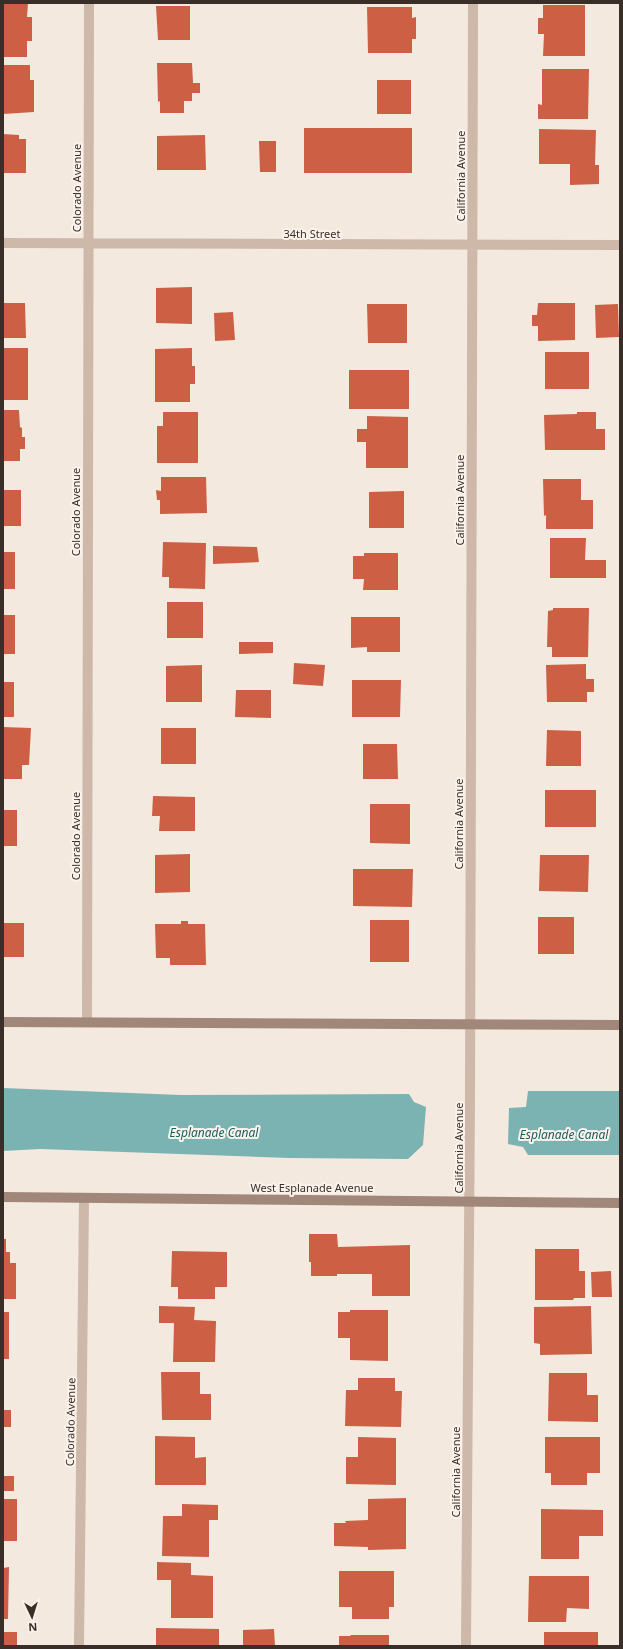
<svg xmlns="http://www.w3.org/2000/svg" width="623" height="1649" viewBox="0 0 623 1649" font-family="'Noto Sans',sans-serif">
<style>
.water{fill:#7bb3b3}
.building{fill:#cc5f44}
.lines{fill:none;stroke-linecap:round;stroke-linejoin:round}
.minor{stroke:#cdb8a9;stroke-width:10}
.secondary{stroke:#a1867a;stroke-width:10}
.labels{text-anchor:middle;dominant-baseline:central;stroke-width:4;stroke-linejoin:round;paint-order:stroke}
.street-label{font-size:11px;fill:#3a2e29;stroke:#fbf3eb}
.water-label{font-size:12px;font-style:italic;fill:#1c5d5e;stroke:#fbf3eb}
</style>
<rect width="100%" height="100%" fill="#f4e9de"/>
<path class="water" d="M 3,1088 L 181,1095 L 409,1094 L 414,1102 L 426,1107 L 423,1145 L 408,1159 L 289,1158 L 40,1149 L 3,1151 Z
M 528,1091 L 620,1091 L 620,1155 L 528,1155 L 523,1147 L 508,1144 L 509,1108 L 526,1107 Z"/>
<path class="building" d="M 3,3 L 28,3 L 27,17 L 32,17 L 32,41 L 27,41 L 27,57 L 3,57 Z
M 543,5 L 585,5 L 585,56 L 543,56 L 544,34 L 538,34 L 538,18 L 543,18 Z
M 156,6 L 190,6 L 190,40 L 158,40 Z
M 367,7 L 412,7 L 412,18 L 416,17 L 416,39 L 412,39 L 412,53 L 368,53 Z
M 157,63 L 192,63 L 193,83 L 200,83 L 200,93 L 192,93 L 192,101 L 184,101 L 184,113 L 160,113 L 160,101 L 158,102 Z
M 3,65 L 30,65 L 30,80 L 34,80 L 34,112 L 3,114 Z
M 542,69 L 589,69 L 588,119 L 538,119 L 538,104 L 542,105 Z
M 377,80 L 411,80 L 411,114 L 377,114 Z
M 304,128 L 412,128 L 412,173 L 304,173 Z
M 539,129 L 596,130 L 595,165 L 599,165 L 599,184 L 570,185 L 570,164 L 539,164 Z
M 3,134 L 19,135 L 19,139 L 26,139 L 26,173 L 3,173 Z
M 205,135 L 206,170 L 157,170 L 157,136 Z
M 259,141 L 276,141 L 276,172 L 260,172 Z
M 192,287 L 192,324 L 156,323 L 156,288 Z
M 3,303 L 25,303 L 26,338 L 3,338 Z
M 538,303 L 575,303 L 575,340 L 538,341 L 538,326 L 532,326 L 532,315 L 537,315 Z
M 367,304 L 407,304 L 407,343 L 368,343 Z
M 618,304 L 619,337 L 596,338 L 595,305 Z
M 233,312 L 235,340 L 215,341 L 214,313 Z
M 3,348 L 28,348 L 28,400 L 3,400 Z
M 192,348 L 192,366 L 195,366 L 195,384 L 190,384 L 190,402 L 155,402 L 155,349 Z
M 545,352 L 589,352 L 589,389 L 545,389 Z
M 349,370 L 409,370 L 409,409 L 349,409 Z
M 3,410 L 19,410 L 20,427 L 22,428 L 22,437 L 25,437 L 25,449 L 20,449 L 20,461 L 3,461 Z
M 163,412 L 198,412 L 198,463 L 157,463 L 157,426 L 163,426 Z
M 577,412 L 596,412 L 596,429 L 605,429 L 605,450 L 545,450 L 544,415 L 577,414 Z
M 367,416 L 408,417 L 408,468 L 366,468 L 366,442 L 357,442 L 357,429 L 367,429 Z
M 161,477 L 206,477 L 207,513 L 160,514 L 160,500 L 157,500 L 156,490 L 161,491 Z
M 543,479 L 581,479 L 581,500 L 593,500 L 593,529 L 546,529 L 546,515 L 544,516 Z
M 3,490 L 21,490 L 21,526 L 3,526 Z
M 404,491 L 404,528 L 369,528 L 369,492 Z
M 550,538 L 586,538 L 585,560 L 606,560 L 606,578 L 550,578 Z
M 163,542 L 206,543 L 205,589 L 169,588 L 169,577 L 162,577 Z
M 213,546 L 257,547 L 259,562 L 213,564 Z
M 3,552 L 15,552 L 15,589 L 3,589 Z
M 364,553 L 398,553 L 398,590 L 363,590 L 364,579 L 353,579 L 353,556 L 364,556 Z
M 167,602 L 203,602 L 203,638 L 167,638 Z
M 553,608 L 589,608 L 588,657 L 552,657 L 552,647 L 547,647 L 548,611 L 553,610 Z
M 3,615 L 15,615 L 15,654 L 3,654 Z
M 351,617 L 400,617 L 400,652 L 367,652 L 367,647 L 351,648 Z
M 239,642 L 273,642 L 273,653 L 239,654 Z
M 294,663 L 325,665 L 323,686 L 293,684 Z
M 586,664 L 586,679 L 594,679 L 594,692 L 587,692 L 587,702 L 547,702 L 546,665 Z
M 202,665 L 202,702 L 166,702 L 166,666 Z
M 352,680 L 401,680 L 400,717 L 352,717 Z
M 3,682 L 14,682 L 14,717 L 3,717 Z
M 236,690 L 271,690 L 271,718 L 235,717 Z
M 3,727 L 31,728 L 29,765 L 22,765 L 22,779 L 3,779 Z
M 161,728 L 196,728 L 196,764 L 161,764 Z
M 547,730 L 581,731 L 581,766 L 546,766 Z
M 363,744 L 397,744 L 398,779 L 363,779 Z
M 545,790 L 596,790 L 596,827 L 545,827 Z
M 153,796 L 195,797 L 195,831 L 159,831 L 160,816 L 152,816 Z
M 370,804 L 410,804 L 410,844 L 370,843 Z
M 3,810 L 17,810 L 17,846 L 3,846 Z
M 190,854 L 190,892 L 155,893 L 155,855 Z
M 540,855 L 589,855 L 588,892 L 539,891 Z
M 353,869 L 413,869 L 412,907 L 353,906 Z
M 538,917 L 574,917 L 574,954 L 538,954 Z
M 370,920 L 409,920 L 409,962 L 370,962 Z
M 181,921 L 188,921 L 188,924 L 205,924 L 206,965 L 170,965 L 170,958 L 156,958 L 155,924 L 181,924 Z
M 3,923 L 24,923 L 24,957 L 3,957 Z
M 309,1234 L 337,1234 L 338,1247 L 410,1245 L 410,1296 L 372,1296 L 372,1274 L 337,1274 L 337,1276 L 311,1276 L 311,1262 L 309,1262 Z
M 3,1239 L 6,1239 L 6,1252 L 10,1252 L 10,1263 L 16,1263 L 16,1299 L 3,1299 Z
M 535,1249 L 579,1249 L 579,1271 L 585,1271 L 585,1298 L 574,1298 L 573,1300 L 535,1300 Z
M 172,1251 L 227,1252 L 227,1287 L 215,1287 L 215,1299 L 178,1299 L 178,1287 L 171,1287 Z
M 611,1271 L 612,1297 L 592,1297 L 591,1272 Z
M 159,1306 L 195,1307 L 194,1320 L 216,1321 L 215,1362 L 173,1362 L 174,1323 L 159,1323 Z
M 591,1306 L 592,1354 L 540,1355 L 540,1344 L 534,1343 L 534,1307 Z
M 350,1310 L 388,1310 L 388,1361 L 350,1360 L 350,1338 L 338,1338 L 338,1312 L 350,1312 Z
M 3,1312 L 9,1312 L 9,1359 L 3,1359 Z
M 161,1372 L 200,1372 L 200,1394 L 211,1394 L 211,1420 L 162,1420 Z
M 549,1373 L 587,1373 L 587,1395 L 598,1395 L 598,1422 L 548,1421 Z
M 358,1378 L 395,1378 L 395,1391 L 402,1391 L 401,1427 L 345,1426 L 346,1390 L 358,1390 Z
M 3,1410 L 11,1410 L 11,1427 L 3,1427 Z
M 155,1436 L 195,1437 L 195,1458 L 206,1457 L 206,1485 L 155,1485 Z
M 358,1437 L 396,1438 L 396,1485 L 346,1484 L 346,1457 L 358,1457 Z
M 545,1437 L 600,1437 L 600,1473 L 587,1473 L 587,1485 L 551,1485 L 551,1473 L 545,1473 Z
M 3,1476 L 14,1476 L 14,1491 L 3,1491 Z
M 406,1498 L 406,1549 L 368,1550 L 368,1547 L 334,1546 L 334,1523 L 346,1523 L 345,1521 L 368,1520 L 368,1499 Z
M 3,1499 L 17,1499 L 17,1541 L 3,1541 Z
M 182,1504 L 218,1505 L 218,1520 L 209,1520 L 209,1557 L 162,1556 L 163,1516 L 182,1516 Z
M 541,1509 L 603,1510 L 603,1536 L 579,1536 L 579,1559 L 541,1559 Z
M 157,1562 L 191,1563 L 191,1575 L 213,1576 L 213,1618 L 171,1618 L 171,1580 L 157,1580 Z
M 9,1567 L 8,1619 L 3,1619 L 3,1568 Z
M 339,1571 L 394,1571 L 394,1607 L 389,1607 L 389,1619 L 352,1619 L 352,1607 L 339,1607 Z
M 529,1576 L 589,1576 L 589,1609 L 567,1608 L 566,1622 L 528,1622 Z
M 156,1628 L 219,1629 L 219,1646 L 156,1646 Z
M 274,1629 L 275,1646 L 243,1646 L 243,1630 Z
M 3,1632 L 17,1632 L 17,1646 L 3,1646 Z
M 544,1632 L 598,1632 L 598,1646 L 544,1646 Z
M 351,1635 L 389,1635 L 389,1646 L 339,1646 L 339,1636 L 350,1636 Z"/>
<g class="lines">
<path class="minor" d="M 3,243 L 620,245
M 87,1021 L 89,3
M 79,1646 L 84,1198
M 466,1646 L 470,1099 L 473,3"/>
<path class="secondary" d="M 3,1022 L 620,1025
M 3,1197 L 620,1203"/>
</g>
<g class="labels">
<g class="street-label">
<text transform="translate(460 176) rotate(-90)">California Avenue</text>
<text transform="translate(76 188) rotate(-90)">Colorado Avenue</text>
<text x="312" y="233">34th Street</text>
<text transform="translate(459 500) rotate(-90)">California Avenue</text>
<text transform="translate(75 512) rotate(-90)">Colorado Avenue</text>
<text transform="translate(458 824) rotate(-90)">California Avenue</text>
<text transform="translate(75 836) rotate(-90)">Colorado Avenue</text>
<text transform="translate(458 1148) rotate(-90)">California Avenue</text>
<text x="312" y="1187">West Esplanade Avenue</text>
<text transform="translate(70 1422) rotate(-89)">Colorado Avenue</text>
<text transform="translate(455 1472) rotate(-90)">California Avenue</text>
</g>
<g class="water-label">
<text x="214" y="1132">Esplanade Canal</text>
<text x="564" y="1134">Esplanade Canal</text>
</g>
</g>
<rect width="623" height="1649" fill="none" stroke="#3a2e29" stroke-width="8"/>
<g transform="translate(32 1617) rotate(176)" stroke="#fbf3eb" stroke-width="3" paint-order="stroke">
<path d="M0-3L7 15L0 10L-7 15Z" fill="#3a2e29"/>
<text y="-6" font-size="11" font-weight="bold" text-anchor="middle" fill="#3a2e29">N</text>
</g>
</svg>
